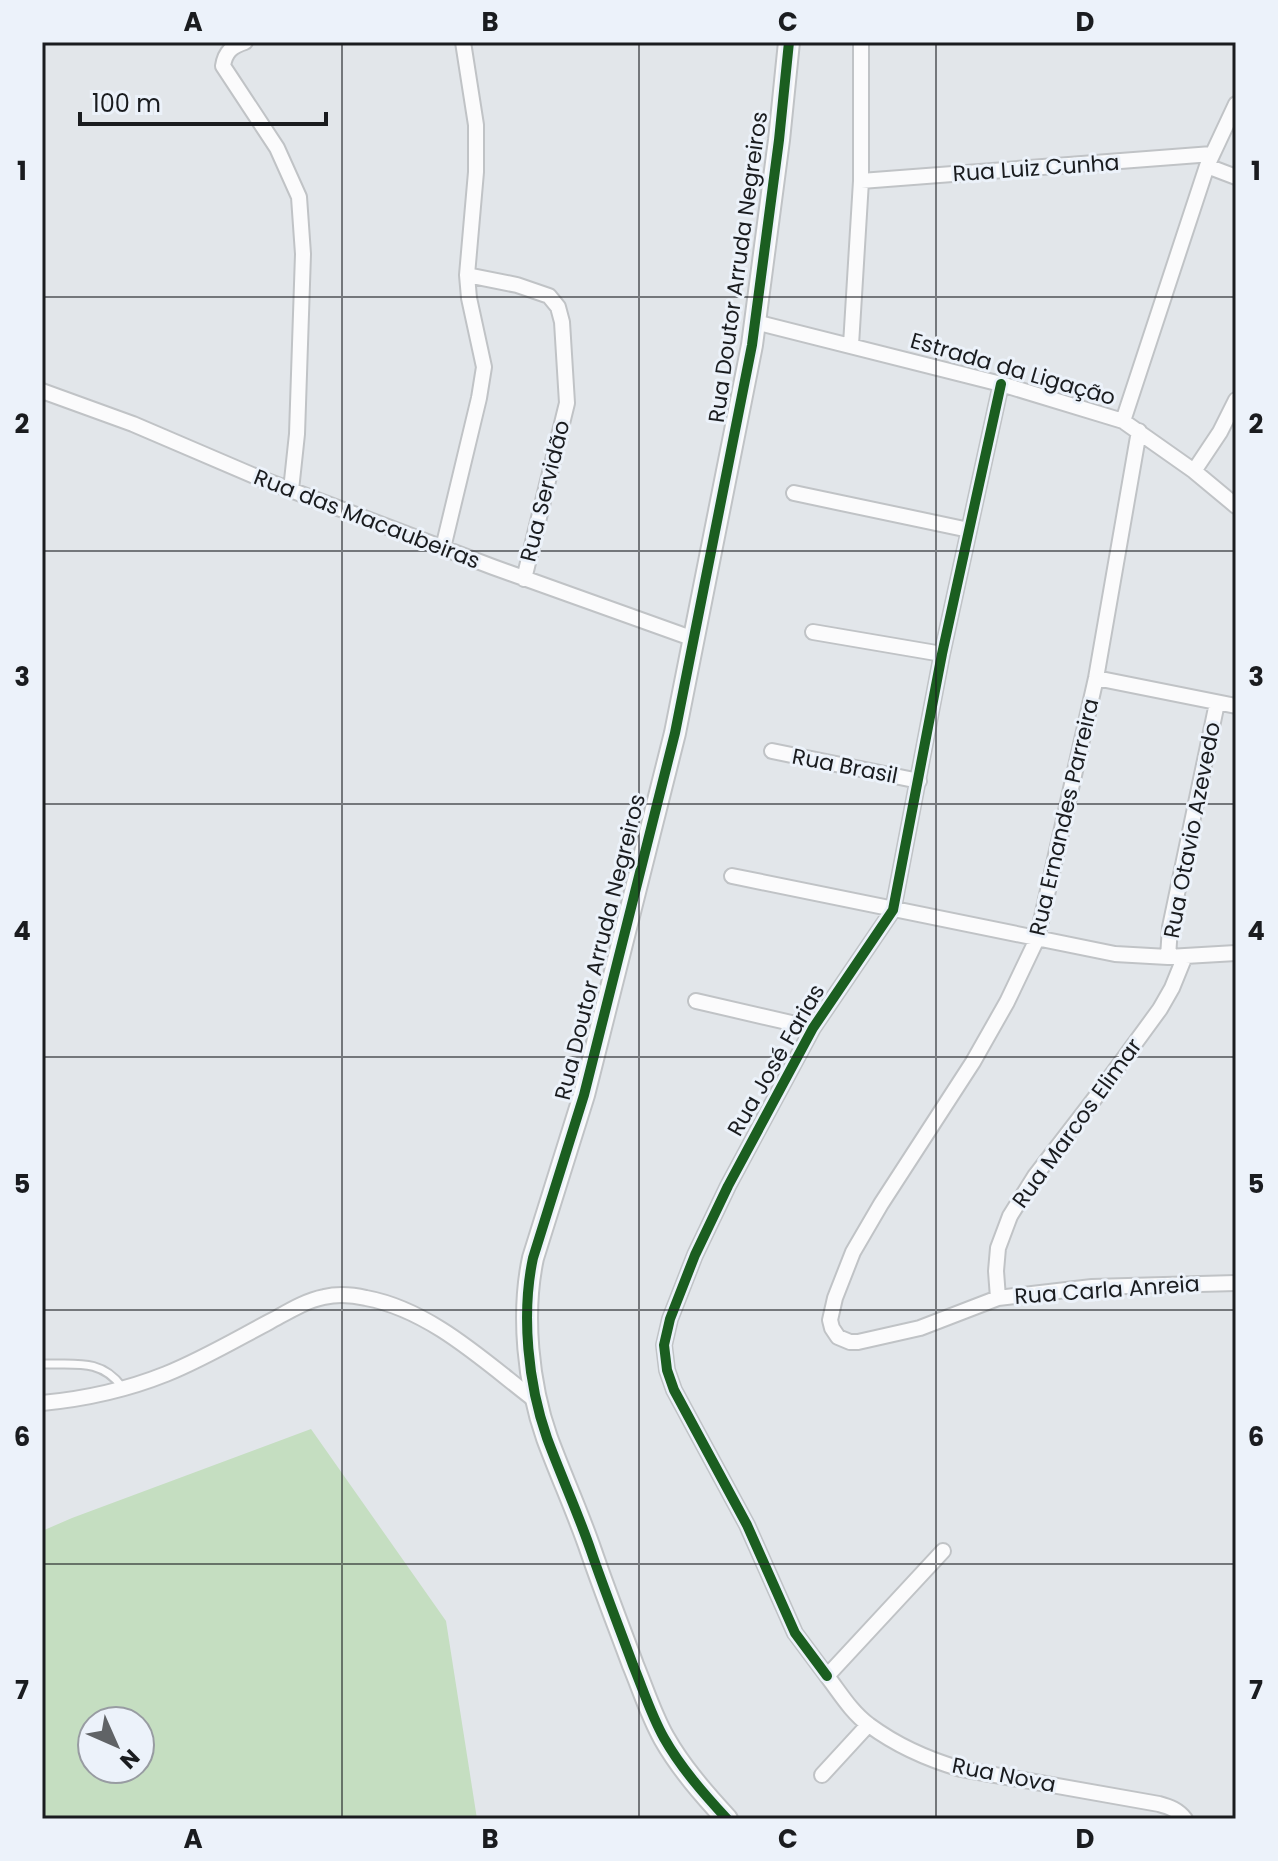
<svg xmlns="http://www.w3.org/2000/svg" width="1278" height="1861" viewBox="0 0 1278 1861" font-family="Poppins,sans-serif">
<style>
.green{fill:#c5dec1;fill-rule:evenodd}
.lines{fill:none;stroke-linecap:round;stroke-linejoin:round}
.lane-casing{stroke:#c0c3c6;stroke-width:11}
.street-casing{stroke:#c0c3c6;stroke-width:18}
.secondary-casing{stroke:#c0c3c6;stroke-width:24}
.lane{stroke:#fbfbfc;stroke-width:7}
.street{stroke:#fbfbfc;stroke-width:14}
.secondary{stroke:#fbfbfc;stroke-width:20}
.cycleway-casing{stroke:#ecf2fa;stroke-width:15}
.cycleway{stroke:#1b5e20;stroke-width:10}
.grid{fill:none;stroke:#1a1c1f;stroke-width:2;stroke-opacity:0.55}
.labels{text-anchor:middle;dominant-baseline:central;stroke-width:6;stroke-linejoin:round;paint-order:stroke}
.street-label{font-size:22px;fill:#1a1c1f;stroke:#ecf2fa}
.neatline{fill:none;stroke:#1a1c1f;stroke-width:3}
.grid-label{font-size:26px;text-anchor:middle;font-weight:bold;fill:#1a1c1f}
</style>
<rect width="100%" height="100%" fill="#e2e6ea"/>
<path class="green" d="M 311,1429 L 446,1621 L 477,1819 L 42,1819 L 42,1531 L 72,1518 ZM 92,1721 L 140,1721 L 140,1769 L 92,1769 Z"/>
<g class="lines">
<g class="lane-casing">
<path id="lane" d="M 42,1364 C 74,1365 101,1358 122,1387"/>
</g>
<g class="street-casing">
<path id="street" d="M 245,42 C 232,46 225,52 223,66 L 277,148 L 299,197 L 303,254 L 297,434 L 291,490
M 1207,166 L 1236,177
M 861,181 L 1212,154
M 467,275 L 517,285 L 549,296 L 558,307 L 562,322 L 567,403 L 524,579
M 755,322 L 1001,384 L 1123,421 L 1194,471 L 1236,506
M 851,345 L 861,181 L 861,42
M 42,391 L 133,424 L 259,478 L 493,567 L 694,639
M 1123,421 L 1207,166 L 1236,104
M 1139,431 L 1096,678 L 1037,939 L 1007,1002 L 973,1062 L 881,1204 L 853,1252 L 835,1298 L 830,1320 L 832,1328 L 838,1337 L 850,1342 L 858,1342 L 920,1328 L 998,1298 L 1092,1287 L 1236,1283
M 1194,471 L 1220,432 L 1236,400
M 794,493 L 969,530
M 443,548 L 479,398 L 484,367 L 469,298 L 467,275 L 476,172 L 476,125 L 463,42
M 813,632 L 942,654
M 1096,678 L 1236,706
M 772,751 L 919,781
M 732,876 L 1115,954 L 1168,957 L 1236,953
M 1168,957 L 1170,927 L 1217,703
M 696,1001 L 813,1028
M 998,1298 L 996,1271 L 998,1248 L 1010,1216 L 1035,1176 L 1095,1098 L 1160,1009 L 1172,988 L 1185,956
M 42,1403 C 85,1399 126,1390 166,1374 C 201,1360 235,1340 269,1322 C 286,1313 304,1301 324,1297 C 337,1294 353,1295 366,1298 C 431,1310 485,1362 536,1401
M 943,1551 L 827,1676 C 840,1693 852,1713 869,1725 C 896,1745 930,1760 961,1769 L 1159,1804 C 1170,1807 1178,1810 1185,1819
M 827,1676 L 795,1633 L 747,1525 L 674,1390 L 667,1370 L 664,1345 L 670,1319 L 695,1255 L 728,1186 L 813,1028 L 893,910 L 942,654 L 1001,384
M 822,1775 L 868,1725"/>
</g>
<g class="secondary-casing">
<path id="secondary" d="M 727,1819 C 704,1794 681,1768 664,1738 C 651,1715 643,1689 633,1665 C 619,1627 604,1589 591,1551 C 578,1513 561,1476 547,1438 C 528,1384 521,1314 533,1258 L 584,1095 L 675,733 L 752,345 L 779,140 L 789,42"/>
</g>
<use href="#lane" class="lane"/>
<use href="#street" class="street"/>
<use href="#secondary" class="secondary"/>
<g class="cycleway-casing">
<path id="cycleway" d="M 827,1676 L 795,1633 L 747,1525 L 674,1390 L 667,1370 L 664,1345 L 670,1319 L 695,1255 L 728,1186 L 813,1028 L 893,910 L 942,654 L 1001,384
M 727,1819 C 704,1794 681,1768 664,1738 C 651,1715 643,1689 633,1665 C 619,1627 604,1589 591,1551 C 578,1513 561,1476 547,1438 C 528,1384 521,1314 533,1258 L 584,1095 L 675,733 L 752,345 L 779,140 L 789,42"/>
</g>
<use href="#cycleway" class="cycleway"/>
</g>
<path class="grid" d="M 342,42 L 342,1819M 639,42 L 639,1819M 936,42 L 936,1819M 42,297 L 1236,297M 42,551 L 1236,551M 42,804 L 1236,804M 42,1057 L 1236,1057M 42,1310 L 1236,1310M 42,1564 L 1236,1564"/>
<g class="labels">
<g class="street-label">
<text transform="translate(1036 168) rotate(-4)">Rua Luiz Cunha</text>
<text transform="translate(738 267) rotate(-82)">Rua Doutor Arruda Negreiros</text>
<text transform="translate(1013 369) rotate(16)">Estrada da Ligação</text>
<text transform="translate(545 491) rotate(-76)">Rua Servidão</text>
<text transform="translate(367 519) rotate(21)">Rua das Macaubeiras</text>
<text transform="translate(845 766) rotate(11)">Rua Brasil</text>
<text transform="translate(1064 817) rotate(-77)">Rua Ernandes Parreira</text>
<text transform="translate(1192 830) rotate(-79)">Rua Otavio Azevedo</text>
<text transform="translate(600 947) rotate(-76)">Rua Doutor Arruda Negreiros</text>
<text transform="translate(776 1060) rotate(-60)">Rua José Farias</text>
<text transform="translate(1077 1123) rotate(-54)">Rua Marcos Elimar</text>
<text transform="translate(1107 1290) rotate(-4)">Rua Carla Anreia</text>
<text transform="translate(1004 1775) rotate(11)">Rua Nova</text>
</g>
</g>
<rect width="1278" height="1861" fill="none" stroke="#ecf2fa" stroke-width="88"/>
<g transform="translate(116 1745) rotate(135)"><circle r="38" fill="#ecf2fa" stroke="#989ca2" stroke-width="2"/>
<path d="M0-6L14 30L0 20L-14 30Z" fill="#606366"/>
<text y="-12" font-size="22" font-weight="bold" text-anchor="middle" fill="#1a1c1f">N</text>
</g>
<path d="M80 112v12h246v-12" fill="none" stroke="#1a1c1f" stroke-width="4"/>
<text x="92" y="112" font-size="24" fill="#1a1c1f" stroke="#ecf2fa" stroke-width="6" paint-order="stroke">100 m</text>
<rect x="44" y="44" width="1190" height="1773" class="neatline"/>
<g class="grid-label">
<text x="193" y="31">A</text>
<text x="490" y="31">B</text>
<text x="788" y="31">C</text>
<text x="1085" y="31">D</text>
<text x="22" y="180">1</text>
<text x="1256" y="180">1</text>
<text x="22" y="433">2</text>
<text x="1256" y="433">2</text>
<text x="22" y="686">3</text>
<text x="1256" y="686">3</text>
<text x="22" y="940">4</text>
<text x="1256" y="940">4</text>
<text x="22" y="1193">5</text>
<text x="1256" y="1193">5</text>
<text x="22" y="1446">6</text>
<text x="1256" y="1446">6</text>
<text x="22" y="1699">7</text>
<text x="1256" y="1699">7</text>
<text x="193" y="1848">A</text>
<text x="490" y="1848">B</text>
<text x="788" y="1848">C</text>
<text x="1085" y="1848">D</text>
</g>
</svg>
